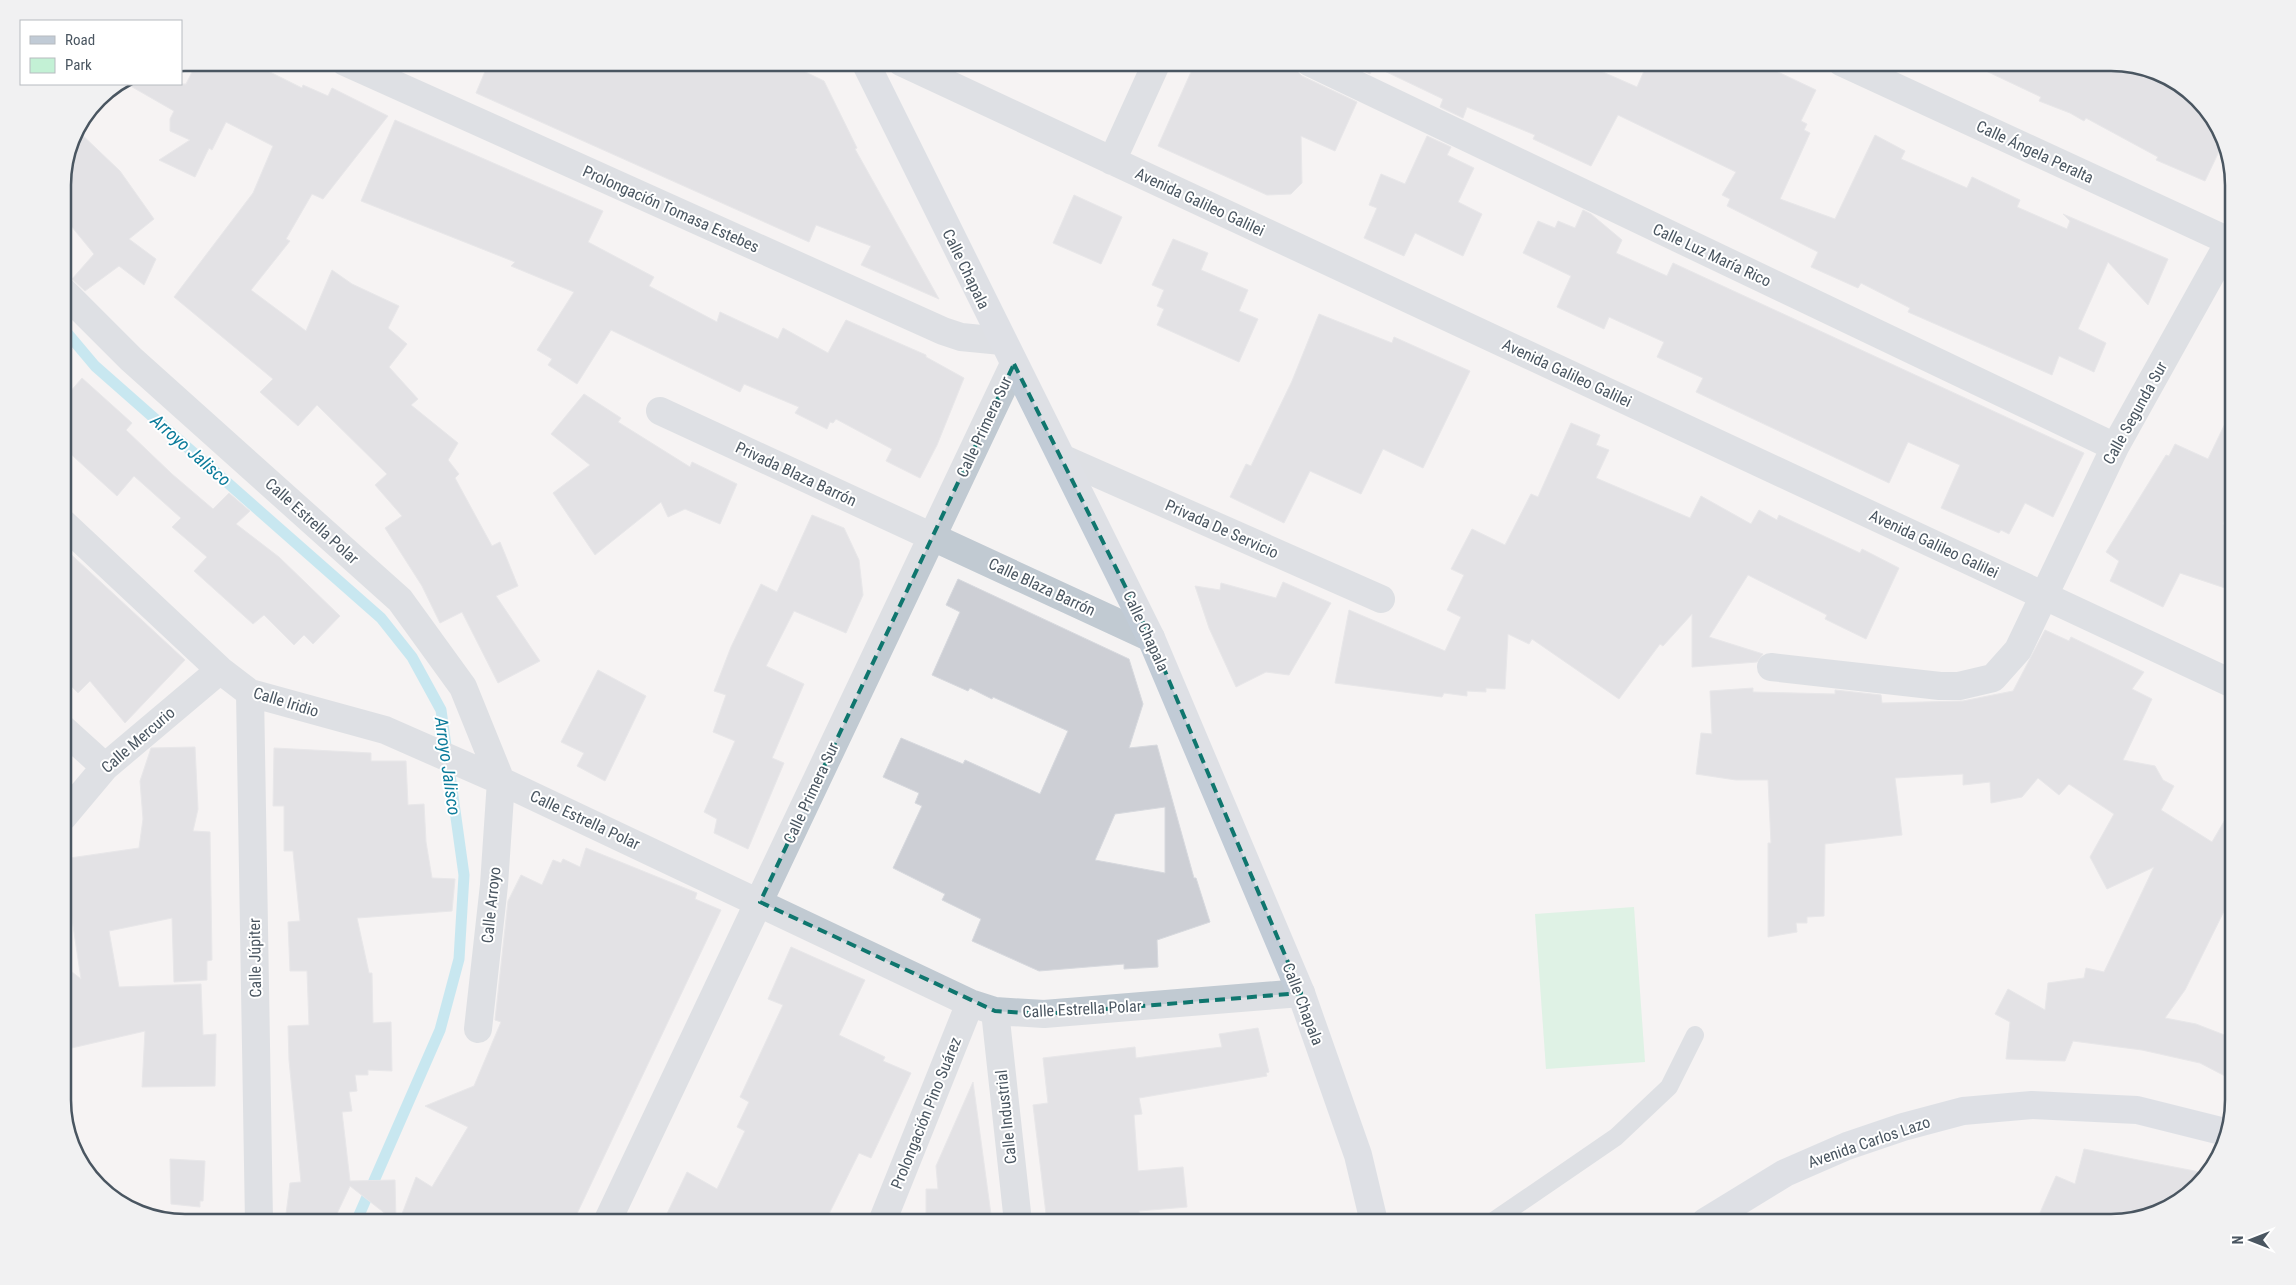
<svg xmlns="http://www.w3.org/2000/svg" width="2296" height="1285" viewBox="0 0 2296 1285" font-family="'Roboto Condensed',sans-serif">
<style>
.green{fill:#c3f1d5}
.lines{fill:none;stroke-linecap:round;stroke-linejoin:round}
.stream{stroke:#90daee;stroke-width:11}
.building{fill:#cdcfd5;stroke:#d7d9de;fill-rule:evenodd}
.lane{stroke:#c1cad2;stroke-width:18}
.street{stroke:#c1cad2;stroke-width:28}
.secondary{stroke:#c1cbd6;stroke-width:28}
.marked{fill:none;stroke:#0f766e;stroke-width:4;stroke-dasharray:10 6;stroke-linejoin:round}
.labels{text-anchor:middle;dominant-baseline:central;stroke-width:4;stroke-linejoin:round;paint-order:stroke}
.street-label{font-size:16px;fill:#4a5661;stroke:#fff}
.water-label{font-size:18px;font-style:italic;fill:#0c7c9b;stroke:#fff}
.rim{fill:none;stroke:#4a5661;stroke-width:2.5}
</style>
<rect width="100%" height="100%" fill="#f5f3f3"/>
<path class="green" d="M 1634,907 L 1645,1062 L 1546,1069 L 1535,914 Z"/>
<g class="lines">
<path class="stream" d="M 63,328 L 95,366 L 381,618 L 412,657 L 441,710 L 464,875 L 459,959 L 440,1030 L 356,1222"/>
</g>
<path class="building" d="M 197,62 L 250,62 L 302,88 L 303,85 L 328,96 L 332,88 L 388,116 L 323,199 L 312,194 L 286,239 L 290,241 L 251,290 L 306,331 L 332,270 L 352,284 L 399,306 L 388,328 L 407,344 L 389,367 L 418,399 L 411,405 L 458,443 L 448,460 L 459,474 L 455,478 L 492,546 L 500,542 L 518,586 L 496,596 L 540,661 L 498,683 L 462,612 L 440,623 L 422,586 L 385,528 L 402,516 L 375,485 L 387,474 L 317,405 L 298,426 L 260,392 L 273,379 L 174,297 L 253,193 L 273,146 L 226,122 L 212,150 L 209,148 L 195,177 L 159,160 L 190,140 L 170,131 L 170,119 L 174,111 L 127,84 L 186,84 Z
M 489,62 L 540,62 L 548,65 L 549,62 L 785,62 L 824,81 L 857,148 L 855,149 L 939,299 L 861,265 L 871,246 L 816,225 L 809,242 L 476,93 Z
M 1202,62 L 1293,62 L 1296,70 L 1302,76 L 1357,102 L 1335,151 L 1301,136 L 1302,183 L 1291,194 L 1267,195 L 1158,146 L 1195,63 L 1200,66 Z
M 1346,62 L 1580,62 L 1637,87 L 1648,62 L 1757,62 L 1816,90 L 1801,121 L 1807,124 L 1804,130 L 1810,133 L 1780,199 L 1835,219 L 1875,135 L 1905,151 L 1901,159 L 1967,188 L 1972,177 L 2020,200 L 2017,207 L 2067,229 L 2070,221 L 2063,214 L 2168,259 L 2148,305 L 2108,262 L 2078,329 L 2106,343 L 2094,372 L 2059,356 L 2052,375 L 1908,312 L 1910,308 L 1861,283 L 1858,288 L 1811,267 L 1818,252 L 1727,206 L 1730,199 L 1722,195 L 1736,172 L 1618,115 L 1591,166 L 1533,139 L 1535,135 L 1467,107 L 1463,118 L 1440,107 L 1443,99 L 1374,66 L 1370,74 Z
M 1967,62 L 2110,62 L 2172,79 L 2217,124 L 2223,143 L 2205,181 L 2156,160 L 2158,157 L 2086,118 L 2084,121 L 2070,113 L 2039,101 L 2041,97 Z
M 395,120 L 603,211 L 588,242 L 654,277 L 649,286 L 717,322 L 720,312 L 778,339 L 783,328 L 828,353 L 846,320 L 926,355 L 926,357 L 964,378 L 937,445 L 920,478 L 886,461 L 892,449 L 836,419 L 833,423 L 830,422 L 827,429 L 795,413 L 799,407 L 744,384 L 740,392 L 611,330 L 577,384 L 548,365 L 552,359 L 537,350 L 574,292 L 511,266 L 515,262 L 361,201 Z
M 77,130 L 120,171 L 154,219 L 129,239 L 156,259 L 144,285 L 119,266 L 85,291 L 72,279 L 94,254 L 63,216 L 63,178 L 72,138 Z
M 1427,136 L 1451,147 L 1447,155 L 1474,168 L 1458,202 L 1482,214 L 1463,256 L 1415,233 L 1404,256 L 1364,238 L 1377,208 L 1369,205 L 1381,174 L 1405,184 Z
M 1074,195 L 1122,217 L 1101,264 L 1053,243 Z
M 1583,210 L 1591,214 L 1622,240 L 1616,253 L 1667,276 L 1673,263 L 2084,453 L 2053,517 L 2025,503 L 2009,534 L 2001,530 L 1999,533 L 1941,508 L 1960,465 L 1908,442 L 1889,483 L 1696,392 L 1703,378 L 1657,357 L 1664,342 L 1609,317 L 1604,329 L 1557,307 L 1571,276 L 1523,253 L 1538,221 L 1555,228 L 1558,221 L 1575,228 Z
M 1173,239 L 1208,253 L 1201,270 L 1248,290 L 1239,311 L 1258,319 L 1239,362 L 1157,325 L 1164,309 L 1157,306 L 1164,290 L 1152,285 Z
M 1319,314 L 1392,343 L 1394,337 L 1470,371 L 1423,468 L 1383,449 L 1361,494 L 1310,471 L 1284,523 L 1230,497 L 1246,464 L 1251,466 L 1292,381 Z
M 82,378 L 132,423 L 126,430 L 172,474 L 213,509 L 229,493 L 250,511 L 236,524 L 279,557 L 340,616 L 313,644 L 304,635 L 294,645 L 264,615 L 253,624 L 194,571 L 207,557 L 172,527 L 181,518 L 134,476 L 117,496 L 63,447 L 63,400 Z
M 584,394 L 621,418 L 618,422 L 690,467 L 692,462 L 737,484 L 720,524 L 685,509 L 668,517 L 661,502 L 595,555 L 553,493 L 590,465 L 551,434 Z
M 2233,407 L 2233,502 L 2223,524 L 2233,528 L 2233,566 L 2225,588 L 2180,573 L 2163,607 L 2110,581 L 2119,561 L 2106,552 L 2166,455 L 2169,456 L 2175,444 L 2208,459 Z
M 1571,423 L 1600,435 L 1596,445 L 1609,450 L 1596,478 L 1690,518 L 1701,496 L 1751,524 L 1759,510 L 1777,520 L 1779,515 L 1860,553 L 1862,549 L 1899,568 L 1866,639 L 1825,619 L 1827,615 L 1748,575 L 1709,637 L 1763,654 L 1757,662 L 1692,667 L 1692,614 L 1663,646 L 1660,644 L 1619,699 L 1532,639 L 1529,644 L 1508,634 L 1505,689 L 1486,688 L 1486,692 L 1467,691 L 1467,696 L 1444,693 L 1442,697 L 1335,683 L 1349,610 L 1445,651 L 1461,617 L 1447,610 L 1464,575 L 1451,569 L 1472,529 L 1505,545 L 1531,494 L 1538,497 Z
M 812,515 L 844,528 L 859,560 L 863,595 L 846,633 L 794,611 L 766,666 L 804,684 L 772,758 L 784,763 L 748,849 L 714,833 L 717,819 L 704,812 L 735,741 L 713,732 L 726,695 L 714,691 L 731,647 L 761,584 L 777,592 Z
M 63,547 L 185,660 L 125,723 L 90,681 L 78,693 L 63,678 Z
M 958,579 L 1129,659 L 1143,704 L 1129,748 L 1157,745 L 1194,878 L 1196,878 L 1210,922 L 1157,940 L 1158,967 L 1124,969 L 1124,964 L 1039,971 L 972,941 L 981,919 L 942,900 L 945,894 L 893,868 L 922,806 L 915,803 L 919,793 L 883,777 L 901,738 L 963,764 L 965,760 L 1040,794 L 1068,731 L 993,697 L 992,699 L 970,688 L 968,691 L 932,675 L 960,612 L 946,605 ZM 1165,807 L 1165,873 L 1095,860 L 1115,814 Z
M 1283,582 L 1331,603 L 1289,675 L 1266,672 L 1236,687 L 1209,628 L 1195,586 L 1220,590 L 1221,583 L 1276,598 Z
M 2045,630 L 2069,641 L 2071,637 L 2144,672 L 2132,689 L 2152,699 L 2123,760 L 2155,766 L 2163,780 L 2174,786 L 2161,810 L 2212,842 L 2233,806 L 2233,893 L 2185,990 L 2165,1018 L 2196,1024 L 2227,1036 L 2225,1044 L 2233,1049 L 2233,1061 L 2225,1076 L 2200,1063 L 2142,1050 L 2073,1041 L 2065,1061 L 2006,1059 L 2010,1022 L 1995,1014 L 2008,989 L 2045,1010 L 2048,983 L 2084,978 L 2086,968 L 2104,972 L 2154,867 L 2107,889 L 2090,857 L 2114,814 L 2069,784 L 2059,795 L 2038,778 L 2022,797 L 1991,803 L 1990,782 L 1963,785 L 1963,774 L 1895,778 L 1902,835 L 1825,844 L 1824,916 L 1807,917 L 1807,923 L 1796,923 L 1797,932 L 1768,937 L 1768,843 L 1771,843 L 1768,780 L 1736,780 L 1696,774 L 1701,733 L 1712,734 L 1710,691 L 1753,688 L 1753,692 L 1835,694 L 1835,690 L 1881,695 L 1882,703 L 1963,701 L 2013,691 Z
M 598,670 L 646,696 L 605,781 L 577,766 L 584,753 L 561,742 Z
M 195,747 L 198,809 L 193,831 L 210,832 L 212,960 L 207,961 L 207,980 L 174,982 L 172,918 L 109,931 L 119,987 L 201,984 L 203,1035 L 216,1034 L 215,1086 L 142,1087 L 145,1031 L 63,1050 L 63,965 L 81,979 L 63,859 L 139,848 L 143,819 L 140,781 L 151,748 Z
M 274,748 L 371,753 L 371,761 L 406,761 L 408,805 L 424,804 L 426,842 L 432,878 L 455,879 L 452,911 L 357,918 L 369,973 L 372,973 L 373,1023 L 391,1022 L 392,1071 L 368,1070 L 368,1075 L 355,1075 L 357,1091 L 349,1092 L 352,1111 L 342,1112 L 350,1181 L 395,1180 L 396,1222 L 350,1186 L 333,1222 L 285,1222 L 290,1183 L 301,1182 L 289,1060 L 288,1026 L 309,1025 L 307,971 L 290,971 L 288,922 L 300,921 L 293,851 L 284,851 L 284,806 L 273,806 Z
M 586,848 L 697,893 L 695,899 L 721,910 L 573,1222 L 399,1222 L 416,1177 L 432,1187 L 468,1127 L 425,1106 L 474,1086 L 501,1022 L 495,1020 L 508,901 L 521,875 L 542,885 L 553,860 L 561,863 L 563,859 L 580,867 Z
M 791,947 L 865,980 L 839,1035 L 885,1057 L 883,1061 L 911,1073 L 871,1158 L 859,1153 L 825,1222 L 663,1222 L 687,1172 L 717,1189 L 745,1131 L 737,1127 L 749,1102 L 740,1097 L 783,1005 L 768,999 Z
M 1258,1028 L 1269,1072 L 1266,1073 L 1267,1076 L 1139,1098 L 1142,1114 L 1134,1115 L 1138,1171 L 1183,1167 L 1187,1207 L 1139,1211 L 1141,1222 L 1047,1222 L 1033,1105 L 1048,1103 L 1043,1058 L 1135,1047 L 1136,1058 L 1222,1047 L 1219,1034 Z
M 973,1082 L 992,1222 L 931,1222 L 931,1220 L 926,1220 L 926,1189 L 938,1189 L 936,1166 Z
M 2084,1149 L 2138,1160 L 2205,1173 L 2172,1206 L 2111,1222 L 2036,1222 L 2056,1176 L 2075,1184 Z
M 170,1159 L 205,1161 L 203,1201 L 200,1201 L 200,1207 L 171,1204 Z"/>
<g class="lines">
<path class="lane" d="M 1492,1222 L 1616,1137 L 1669,1087 L 1695,1035"/>
<path class="street" d="M 345,62 L 943,331 L 961,337 L 1002,341
M 901,62 L 2233,684
M 1309,62 L 2115,447
M 1841,62 L 2233,243
M 1112,161 L 1157,62
M 63,291 L 131,359 L 400,600 L 463,687 L 501,781 L 494,885 L 478,1029
M 660,411 L 1151,638
M 1064,459 L 1381,599
M 63,523 L 220,670 L 250,693 L 385,730 L 501,781 L 970,1003 L 995,1011 L 1044,1014 L 1301,993
M 1771,667 L 1940,686 L 1959,686 L 1993,678 L 2018,650 L 2115,447 L 2233,235
M 250,693 L 259,1222
M 63,729 L 105,767
M 63,817 L 105,767 L 220,670
M 995,1011 L 1018,1222
M 607,1222 L 1014,364
M 882,1222 L 970,1003"/>
<path class="secondary" d="M 865,62 L 1151,638 L 1301,993 L 1358,1155 L 1374,1222
M 1705,1222 L 1785,1173 L 1847,1146 L 1903,1127 L 1963,1111 L 2032,1105 L 2137,1110 L 2225,1132"/>
</g>
<path d="M0 0H2296V1285H0ZM 1014,364 L 1151,638 L 1301,993 L 1044,1014 L 995,1011 L 760,902 Z" fill="#f5f3f3" fill-opacity=".55" fill-rule="evenodd"/>
<path class="marked" d="M 1014,364 L 1151,638 L 1301,993 L 1044,1014 L 995,1011 L 760,902 Z"/>
<g class="labels">
<g class="street-label">
<text transform="translate(2035 152) rotate(25)">Calle Ángela Peralta</text>
<text transform="translate(1200 202) rotate(25)">Avenida Galileo Galilei</text>
<text transform="translate(671 209) rotate(24)">Prolongación Tomasa Estebes</text>
<text transform="translate(1712 255) rotate(25)">Calle Luz María Rico</text>
<text transform="translate(966 269) rotate(64)">Calle Chapala</text>
<text transform="translate(1567 373) rotate(25)">Avenida Galileo Galilei</text>
<text transform="translate(2135 413) rotate(-61)">Calle Segunda Sur</text>
<text transform="translate(984 427) rotate(-65)">Calle Primera Sur</text>
<text transform="translate(796 474) rotate(25)">Privada Blaza Barrón</text>
<text transform="translate(312 521) rotate(42)">Calle Estrella Polar</text>
<text transform="translate(1222 529) rotate(24)">Privada De Servicio</text>
<text transform="translate(1934 544) rotate(25)">Avenida Galileo Galilei</text>
<text transform="translate(1042 587) rotate(25)">Calle Blaza Barrón</text>
<text transform="translate(1146 631) rotate(65)">Calle Chapala</text>
<text transform="translate(286 702) rotate(17)">Calle Iridio</text>
<text transform="translate(138 740) rotate(-41)">Calle Mercurio</text>
<text transform="translate(811 793) rotate(-65)">Calle Primera Sur</text>
<text transform="translate(585 820) rotate(25)">Calle Estrella Polar</text>
<text transform="translate(491 905) rotate(-84)">Calle Arroyo</text>
<text transform="translate(255 958) rotate(-91)">Calle Júpiter</text>
<text transform="translate(1303 1004) rotate(69)">Calle Chapala</text>
<text transform="translate(1082 1009) rotate(-3)">Calle Estrella Polar</text>
<text transform="translate(926 1113) rotate(-68)">Prolongación Pino Suárez</text>
<text transform="translate(1006 1117) rotate(-96)">Calle Industrial</text>
<text transform="translate(1869 1142) rotate(-19)">Avenida Carlos Lazo</text>
</g>
<g class="water-label">
<text transform="translate(191 450) rotate(41)">Arroyo Jalisco</text>
<text transform="translate(448 766) rotate(82)">Arroyo Jalisco</text>
</g>
</g>
<path d="M0 0H2296V1285H0ZM185 71H2111A114 114 0 0 1 2225 185V1100A114 114 0 0 1 2111 1214H185A114 114 0 0 1 71 1100V185A114 114 0 0 1 185 71Z" fill="#f1f1f2" fill-rule="evenodd"/>
<path class="rim" d="M185 71H2111A114 114 0 0 1 2225 185V1100A114 114 0 0 1 2111 1214H185A114 114 0 0 1 71 1100V185A114 114 0 0 1 185 71Z"/>
<rect x="20" y="20" width="162" height="65" fill="#ffffff" stroke="#b7bbc0"/>
<rect x="30" y="36" width="25" height="8" fill="#c1cbd6" stroke="#b7bbc0"/>
<text x="65" y="45" font-size="15" fill="#4a5661">Road</text>
<rect x="30" y="58" width="25" height="15" fill="#c3f1d5" stroke="#b7bbc0"/>
<text x="65" y="70" font-size="15" fill="#4a5661">Park</text>
<g transform="translate(2251 1240) rotate(270)" stroke="#ffffff" stroke-width="4" paint-order="stroke">
<path d="M0-4L9 19L0 12L-9 19Z" fill="#4a5661"/>
<text y="-8" font-size="14" font-weight="bold" text-anchor="middle" fill="#4a5661">N</text>
</g>
</svg>
